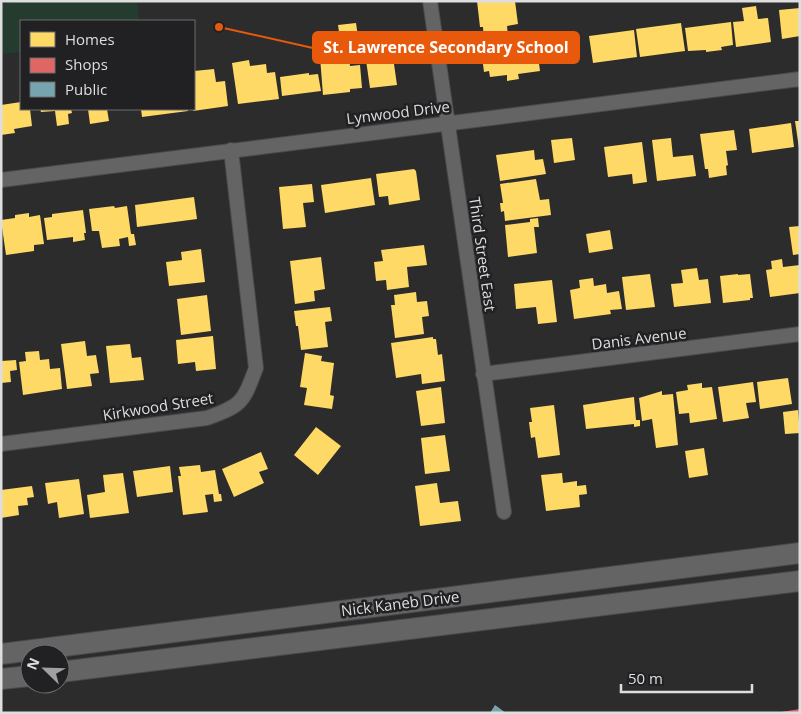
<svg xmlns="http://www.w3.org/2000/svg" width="801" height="714" viewBox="0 0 801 714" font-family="'Open Sans',sans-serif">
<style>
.green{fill:#243c2f}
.homes{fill:#ffd966}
.shops{fill:#e06666}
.public{fill:#76a5af}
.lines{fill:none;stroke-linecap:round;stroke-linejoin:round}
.street-casing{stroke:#494949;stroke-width:16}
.secondary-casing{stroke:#494949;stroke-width:22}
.street{stroke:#646465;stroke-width:14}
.secondary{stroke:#646465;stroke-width:20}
.labels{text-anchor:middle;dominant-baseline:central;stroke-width:5;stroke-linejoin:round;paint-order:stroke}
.street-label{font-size:15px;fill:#dedee0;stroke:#212124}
.leader{fill:none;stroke:#e8590c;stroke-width:2}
.callout-dot{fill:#e8590c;stroke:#212124;stroke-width:2}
.callout{fill:#e8590c;stroke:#e8590c;stroke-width:2}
.callout-label{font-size:16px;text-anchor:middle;font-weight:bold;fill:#fff}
</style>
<rect width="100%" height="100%" fill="#2c2c2c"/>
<path class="green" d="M 26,1 L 137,1 L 139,21 L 21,21 L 21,52 L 1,54 L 1,4 Z"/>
<path class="homes" d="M 477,1 L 515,1 L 518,24 L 507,26 L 508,37 L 484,40 L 483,27 L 480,27 Z
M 756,6 L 758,19 L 768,18 L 771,42 L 736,47 L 733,22 L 744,21 L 742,8 Z
M 800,8 L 800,36 L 782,39 L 779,10 Z
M 731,22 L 733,45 L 721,47 L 722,50 L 706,52 L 706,50 L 688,51 L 685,28 Z
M 356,23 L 359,44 L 341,46 L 338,25 Z
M 681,23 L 685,51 L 640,57 L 636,29 Z
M 634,30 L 637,57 L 593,63 L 589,36 Z
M 390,36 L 397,85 L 370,88 L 363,39 Z
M 536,41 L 540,71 L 518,74 L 519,79 L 507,81 L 507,75 L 490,77 L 489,71 L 484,72 L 482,56 L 487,55 L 486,48 Z
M 349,55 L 350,66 L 360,65 L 362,88 L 350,89 L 350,92 L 323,95 L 320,57 Z
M 249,60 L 250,66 L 266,64 L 267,73 L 275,72 L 279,99 L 238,104 L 232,63 Z
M 214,69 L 216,82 L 225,81 L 228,106 L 193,111 L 194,71 Z
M 309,73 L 309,75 L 318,74 L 321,91 L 282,96 L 280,77 Z
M 21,102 L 21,109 L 30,109 L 32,126 L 14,129 L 15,133 L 1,135 L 1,105 Z
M 40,109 L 71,109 L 72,113 L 68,114 L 69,124 L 57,126 L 55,111 L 41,112 Z
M 88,109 L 107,109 L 109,121 L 90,124 Z
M 141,109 L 188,109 L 188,111 L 142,117 Z
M 795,121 L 800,121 L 800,148 L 799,148 Z
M 791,123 L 794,147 L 752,153 L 749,129 Z
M 734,130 L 737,150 L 726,151 L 728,165 L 726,166 L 727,175 L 709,178 L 708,169 L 705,169 L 700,134 Z
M 572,138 L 575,160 L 554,163 L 551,140 Z
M 671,138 L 673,157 L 693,155 L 696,176 L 657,181 L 652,140 Z
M 642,142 L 647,182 L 633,184 L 632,174 L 608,177 L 604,147 Z
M 534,150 L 535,160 L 543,159 L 546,174 L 500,181 L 496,155 Z
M 414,169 L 416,171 L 420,200 L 389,205 L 388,196 L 379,197 L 376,174 Z
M 371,178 L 375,205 L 325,213 L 321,185 Z
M 536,179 L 540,200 L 549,199 L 551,215 L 505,221 L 504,211 L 501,212 L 500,203 L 503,203 L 500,184 Z
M 312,184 L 314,202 L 303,203 L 306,227 L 283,229 L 279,187 Z
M 194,197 L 197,219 L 137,227 L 135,205 Z
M 114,206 L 115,208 L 127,206 L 131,234 L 134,234 L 136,245 L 129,246 L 128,237 L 119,239 L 120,246 L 102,248 L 99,231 L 92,231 L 89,209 Z
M 83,210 L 86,233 L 84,233 L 85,240 L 73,242 L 73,237 L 47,240 L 44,218 L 52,217 L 52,214 Z
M 29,213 L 29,217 L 40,215 L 44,244 L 34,245 L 34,251 L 6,255 L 1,220 L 15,218 L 15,215 Z
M 538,218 L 539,227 L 534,227 L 537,253 L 508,257 L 505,225 L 530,222 L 530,219 Z
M 800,226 L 800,254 L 793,255 L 789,227 Z
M 610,230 L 613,249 L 589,253 L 586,234 Z
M 424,245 L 427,265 L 407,267 L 409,287 L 387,290 L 386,280 L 376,281 L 374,262 L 383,261 L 381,250 Z
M 201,249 L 205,282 L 169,286 L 166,262 L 182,260 L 181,252 Z
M 321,257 L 325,289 L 314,291 L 315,301 L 295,304 L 290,261 Z
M 782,259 L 783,267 L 800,265 L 800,293 L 770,297 L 766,270 L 772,269 L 771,261 Z
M 697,268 L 699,280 L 708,279 L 711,303 L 674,307 L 671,284 L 683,283 L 681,270 Z
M 650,274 L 655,307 L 626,310 L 622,277 Z
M 738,274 L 738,275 L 750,274 L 753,298 L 750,298 L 750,300 L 723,303 L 720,276 Z
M 593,278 L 594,286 L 606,284 L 607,293 L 619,291 L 622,309 L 610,310 L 611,314 L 574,319 L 570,290 L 580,288 L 579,280 Z
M 552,280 L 557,322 L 538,324 L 536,307 L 516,309 L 514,284 Z
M 416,292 L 417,302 L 427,301 L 429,316 L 422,317 L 424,334 L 395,338 L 391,305 L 395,305 L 394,295 Z
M 207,295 L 211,331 L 181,335 L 177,299 Z
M 330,307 L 332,321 L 325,322 L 328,347 L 301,350 L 298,326 L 296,326 L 294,311 Z
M 213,336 L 216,369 L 196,371 L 195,362 L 178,364 L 176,340 Z
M 433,337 L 433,339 L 436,339 L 438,355 L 442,354 L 445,381 L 422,384 L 421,374 L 396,378 L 391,343 Z
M 85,341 L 87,356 L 96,355 L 99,373 L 90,374 L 92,386 L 67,389 L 61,344 Z
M 130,344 L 132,358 L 141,357 L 144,380 L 110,383 L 106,346 Z
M 39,351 L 40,360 L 49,359 L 50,369 L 60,368 L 62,389 L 23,395 L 19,362 L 26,361 L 25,352 Z
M 305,353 L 322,356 L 321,361 L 334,363 L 330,395 L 334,396 L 332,409 L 304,405 L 307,388 L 300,387 Z
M 16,360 L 17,370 L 10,371 L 11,382 L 1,383 L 1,361 Z
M 788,378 L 792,404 L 760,409 L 757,382 Z
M 753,382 L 756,402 L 746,403 L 749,418 L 723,422 L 718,387 Z
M 702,383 L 702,388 L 712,387 L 717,419 L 690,423 L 689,413 L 679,414 L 676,392 L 688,390 L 687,385 Z
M 441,387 L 445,423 L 421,426 L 416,391 Z
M 662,391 L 662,395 L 673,394 L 678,445 L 656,448 L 652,419 L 642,421 L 639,398 Z
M 634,397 L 636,420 L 640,420 L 640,426 L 634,427 L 634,424 L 586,429 L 583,405 Z
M 554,405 L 560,455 L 538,458 L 535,437 L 531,438 L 529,422 L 532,422 L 530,408 Z
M 798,410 L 800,433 L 785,434 L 783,412 Z
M 316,427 L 341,446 L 318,475 L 294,455 Z
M 445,435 L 450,471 L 425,474 L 421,438 Z
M 704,448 L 708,475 L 689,478 L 685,451 Z
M 261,452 L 268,469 L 259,472 L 264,483 L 234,497 L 222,469 Z
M 200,465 L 201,472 L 215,470 L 219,494 L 221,494 L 222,501 L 214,502 L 213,494 L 205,495 L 208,512 L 183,515 L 178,476 L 181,476 L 179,467 Z
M 170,466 L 173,492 L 137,497 L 133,471 Z
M 123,473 L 129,513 L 90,518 L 87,495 L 105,492 L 103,475 Z
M 562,473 L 563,483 L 577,481 L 577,486 L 586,485 L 587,494 L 579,495 L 580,507 L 546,511 L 541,475 Z
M 79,479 L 84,514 L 59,518 L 57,502 L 48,504 L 45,483 Z
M 437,483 L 440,503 L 458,501 L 461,521 L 420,526 L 415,486 Z
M 32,486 L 34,497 L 27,498 L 28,505 L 18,506 L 19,515 L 1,518 L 1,490 Z"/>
<path class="shops" d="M 800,709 L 800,713 L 781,713 L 781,712 Z"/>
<path class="public" d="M 495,705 L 506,713 L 490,713 Z"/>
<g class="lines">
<g class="street-casing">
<path id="street" d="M 430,1 C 456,171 478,342 504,512
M 1,180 L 800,79
M 483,374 L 800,334
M 1,444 L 207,418 C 243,405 243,402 256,368 L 231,150"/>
</g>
<g class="secondary-casing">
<path id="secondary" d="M 1,654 L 800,553
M 60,672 L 800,581
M 1,679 L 30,676"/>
</g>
<use href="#street" class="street"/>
<use href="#secondary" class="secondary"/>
</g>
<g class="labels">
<g class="street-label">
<text transform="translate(398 112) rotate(-7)">Lynwood Drive</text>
<text transform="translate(483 254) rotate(82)">Third Street East</text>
<text transform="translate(639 338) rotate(-7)">Danis Avenue</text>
<text transform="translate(158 406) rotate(-9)">Kirkwood Street</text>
<text transform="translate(400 603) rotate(-7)">Nick Kaneb Drive</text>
</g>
</g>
<path class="leader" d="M219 27L313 48"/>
<circle class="callout-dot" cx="219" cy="27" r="5"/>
<rect class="callout" x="313" y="32" width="266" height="31" rx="5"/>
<g class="callout-label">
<text x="446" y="53">St. Lawrence Secondary School</text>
</g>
<rect width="801" height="714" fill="none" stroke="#dedee0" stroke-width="5"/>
<rect x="20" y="20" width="175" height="90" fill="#212124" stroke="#6d6d6f"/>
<rect x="30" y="32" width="25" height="15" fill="#ffd966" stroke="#6d6d6f"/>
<text x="65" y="45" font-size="15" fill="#dedee0">Homes</text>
<rect x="30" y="58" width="25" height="15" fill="#e06666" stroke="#6d6d6f"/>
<text x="65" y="70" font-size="15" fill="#dedee0">Shops</text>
<rect x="30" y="82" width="25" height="15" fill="#76a5af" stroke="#6d6d6f"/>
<text x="65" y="95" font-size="15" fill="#dedee0">Public</text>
<g transform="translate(45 669) rotate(293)"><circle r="24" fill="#212124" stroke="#6d6d6f"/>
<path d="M0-4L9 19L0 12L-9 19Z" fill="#a0a0a1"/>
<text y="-8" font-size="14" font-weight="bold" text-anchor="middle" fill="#dedee0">N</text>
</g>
<path d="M621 684v8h131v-8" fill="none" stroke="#dedee0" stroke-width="2.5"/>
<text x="628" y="684" font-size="15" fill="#dedee0" stroke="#212124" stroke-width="4" paint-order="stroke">50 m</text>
</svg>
